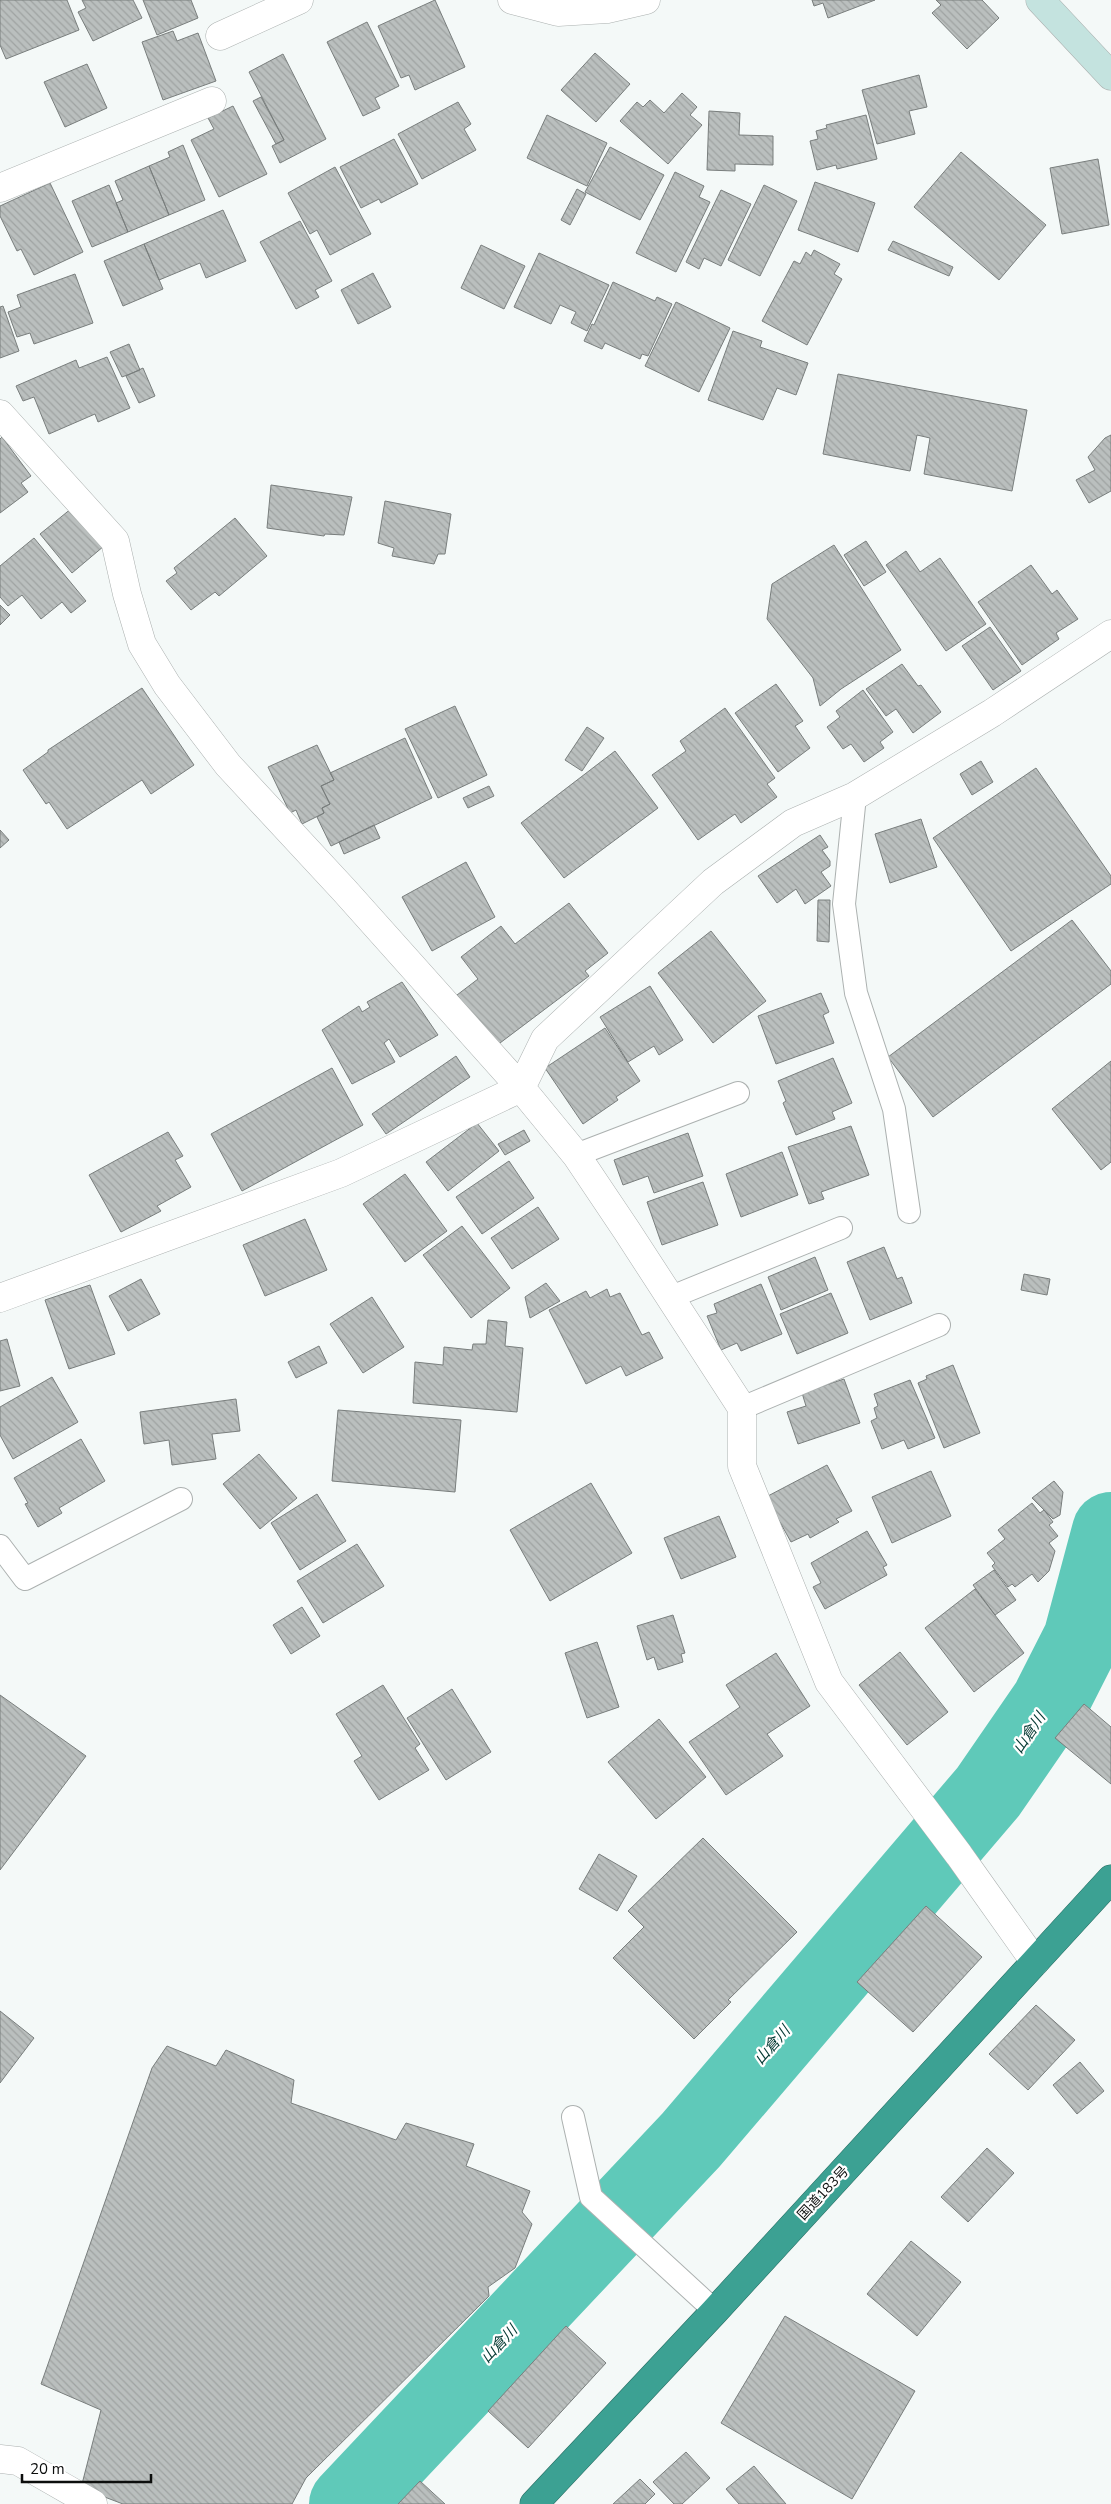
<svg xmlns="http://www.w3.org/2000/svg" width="1111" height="2504" viewBox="0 0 1111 2504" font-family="'Nunito Sans','Noto Sans JP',sans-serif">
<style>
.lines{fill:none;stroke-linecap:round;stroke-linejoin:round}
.river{stroke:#5fc9b9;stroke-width:78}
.building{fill:url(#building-back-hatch);stroke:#797e7d}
.lane-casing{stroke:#acb1b0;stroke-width:24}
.street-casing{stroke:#acb1b0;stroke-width:29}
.secondary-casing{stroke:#acb1b0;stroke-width:29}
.highway-casing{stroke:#2b6e64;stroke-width:29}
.lane{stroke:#fff;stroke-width:22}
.street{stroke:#fff;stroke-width:28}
.secondary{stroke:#c4e3df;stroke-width:28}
.highway{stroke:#3ca193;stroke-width:28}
.labels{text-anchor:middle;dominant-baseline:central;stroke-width:4.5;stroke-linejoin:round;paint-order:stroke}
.street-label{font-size:14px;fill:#0c0e0d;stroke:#fff}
.water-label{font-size:15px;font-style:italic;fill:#023731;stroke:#fff}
</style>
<defs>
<pattern id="building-back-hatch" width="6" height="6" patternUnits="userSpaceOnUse" patternTransform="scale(1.25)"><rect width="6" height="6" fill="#babfbe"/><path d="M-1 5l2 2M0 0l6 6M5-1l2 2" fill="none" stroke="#9fa3a2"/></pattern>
</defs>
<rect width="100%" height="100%" fill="#f4f9f8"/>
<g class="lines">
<path class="river" d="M 348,2504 L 691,2140 L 988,1792 L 1050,1702 L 1082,1639 L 1111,1531"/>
</g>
<path class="building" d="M 0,0 L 67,0 L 79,30 L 6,59 L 0,45 Z
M 82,0 L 133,0 L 142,18 L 93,41 L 78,12 L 86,8 Z
M 143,0 L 191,0 L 198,18 L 157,35 Z
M 435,0 L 465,67 L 415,90 L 409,75 L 401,78 L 378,26 Z
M 812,0 L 875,0 L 828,18 L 823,3 L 814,6 Z
M 936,0 L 982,0 L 999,18 L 967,49 L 932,13 L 941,5 Z
M 367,22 L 399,86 L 375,98 L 380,108 L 363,116 L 327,42 Z
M 173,31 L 177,41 L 198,33 L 216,81 L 163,100 L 142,42 Z
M 595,53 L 630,84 L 596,122 L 561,90 Z
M 283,54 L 326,139 L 280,163 L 272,146 L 284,140 L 249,72 Z
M 87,64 L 107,108 L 65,127 L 44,82 Z
M 919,75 L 927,107 L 909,111 L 915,134 L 877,144 L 862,90 Z
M 682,93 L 697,107 L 690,115 L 702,125 L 668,164 L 620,121 L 637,102 L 643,107 L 650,100 L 664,113 Z
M 261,97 L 284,140 L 276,144 L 253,101 Z
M 458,102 L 471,124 L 464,129 L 476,150 L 422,179 L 398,134 Z
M 233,106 L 267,174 L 219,197 L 191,140 L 214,129 L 208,118 Z
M 709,111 L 740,113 L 739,135 L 773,136 L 773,165 L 735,164 L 735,171 L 707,170 Z
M 547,115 L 607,143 L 587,186 L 527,158 Z
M 866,115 L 877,159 L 837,169 L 836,165 L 817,170 L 810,141 L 818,139 L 816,131 L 827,128 L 826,125 Z
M 394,139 L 418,184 L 381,203 L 379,199 L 361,208 L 340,167 Z
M 183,145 L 205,200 L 169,215 L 149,166 L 170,157 L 168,152 Z
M 610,147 L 664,175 L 640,220 L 585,192 Z
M 961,152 L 1046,225 L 999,280 L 914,207 Z
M 1098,159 L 1109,225 L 1062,234 L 1050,168 Z
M 149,166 L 169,215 L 128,232 L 116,203 L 123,200 L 115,181 Z
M 335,167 L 371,234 L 330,255 L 317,230 L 310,234 L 288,193 Z
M 675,172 L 704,186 L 699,197 L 710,202 L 676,272 L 636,253 Z
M 815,182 L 875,203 L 858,252 L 798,230 Z
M 50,183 L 83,252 L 34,275 L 21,249 L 17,251 L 0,216 L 0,206 Z
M 109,185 L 128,232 L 92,247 L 72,201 Z
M 764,185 L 797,201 L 760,276 L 728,260 Z
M 577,189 L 586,194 L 570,225 L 561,220 Z
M 721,190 L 751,204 L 721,266 L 704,258 L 699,269 L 686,262 Z
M 223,210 L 246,261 L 206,278 L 200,263 L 159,280 L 144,244 Z
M 300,221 L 332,281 L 315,290 L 319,297 L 296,309 L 260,242 Z
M 893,241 L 953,267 L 949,276 L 888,250 Z
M 144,244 L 163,289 L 123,306 L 104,261 Z
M 481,245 L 525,266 L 504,309 L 461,288 Z
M 814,250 L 840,264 L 834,274 L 842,279 L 807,345 L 762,321 L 794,261 L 800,264 L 806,252 L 811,256 Z
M 539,253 L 609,285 L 587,331 L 571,323 L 576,312 L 560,305 L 551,324 L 514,307 Z
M 373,273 L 391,307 L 358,324 L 341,290 Z
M 75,274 L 93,323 L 34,344 L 30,333 L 17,337 L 8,312 L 21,307 L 17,295 Z
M 613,282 L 655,301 L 657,297 L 672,304 L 648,356 L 642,354 L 640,359 L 605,343 L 602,349 L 584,341 L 592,324 L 594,325 Z
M 676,302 L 730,328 L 699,392 L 645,366 Z
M 3,306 L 19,351 L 0,358 L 0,307 Z
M 733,331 L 762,341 L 760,347 L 808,363 L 796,395 L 777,388 L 763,420 L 708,400 Z
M 129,344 L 140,370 L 122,377 L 110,352 Z
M 107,357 L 130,408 L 98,422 L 95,414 L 49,434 L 34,397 L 23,401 L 16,386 L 76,360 L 79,368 Z
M 143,368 L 155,396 L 139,403 L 126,376 Z
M 838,374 L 1027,410 L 1012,491 L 924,474 L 930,438 L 917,435 L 910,471 L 823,454 Z
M 1111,435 L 1111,491 L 1089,503 L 1076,480 L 1095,470 L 1088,457 L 1105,438 Z
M 2,437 L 31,476 L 21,483 L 28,492 L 0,513 L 0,439 Z
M 271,485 L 352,497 L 344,535 L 325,534 L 324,536 L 267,528 Z
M 385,501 L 451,514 L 445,554 L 438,554 L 434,564 L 392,556 L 394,548 L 378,543 Z
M 72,508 L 104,546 L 72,573 L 40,534 Z
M 235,518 L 267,556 L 219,596 L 215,592 L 191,610 L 166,581 L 177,573 L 174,568 Z
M 34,538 L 86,601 L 71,613 L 62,602 L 41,619 L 22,595 L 8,606 L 0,597 L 0,566 Z
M 866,541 L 886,572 L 864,586 L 844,555 Z
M 834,545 L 901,650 L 841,689 L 820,706 L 813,678 L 767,619 L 772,584 Z
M 906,551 L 920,572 L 940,558 L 986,624 L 946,651 L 886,565 Z
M 1031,565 L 1052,594 L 1057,590 L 1078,619 L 1056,633 L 1059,639 L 1022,665 L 978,602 Z
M 0,605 L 10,615 L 0,625 Z
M 990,627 L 1021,671 L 993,690 L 962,646 Z
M 902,664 L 918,686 L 921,685 L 941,712 L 913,733 L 896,709 L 886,716 L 866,689 Z
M 776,684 L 803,721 L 795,726 L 810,748 L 778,772 L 735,713 Z
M 142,688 L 194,765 L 151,794 L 142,780 L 67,829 L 49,802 L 46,804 L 23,770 L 48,752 L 48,750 Z
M 863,690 L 893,732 L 880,742 L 884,748 L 864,762 L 851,744 L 843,749 L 827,727 L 840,717 L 836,711 Z
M 455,706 L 487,775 L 438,798 L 405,729 Z
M 725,708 L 775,778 L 767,784 L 777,797 L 741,823 L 735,814 L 698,840 L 652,775 L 686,751 L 680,741 Z
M 587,727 L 604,738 L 582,771 L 565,760 Z
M 405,738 L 432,798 L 331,846 L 317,817 L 324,813 L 322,808 L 330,804 L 321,786 L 334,780 L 330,773 Z
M 317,745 L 334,780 L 321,786 L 330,804 L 322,808 L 324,813 L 302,824 L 296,810 L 290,813 L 268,767 Z
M 615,751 L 658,808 L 564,878 L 521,823 Z
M 981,761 L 993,782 L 972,795 L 960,774 Z
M 1036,768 L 1111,876 L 1111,884 L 1011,951 L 933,838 Z
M 489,786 L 494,796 L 468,808 L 463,798 Z
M 921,819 L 937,867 L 890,883 L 875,834 Z
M 374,825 L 380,838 L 344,854 L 339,842 Z
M 0,830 L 9,840 L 0,848 Z
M 820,835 L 828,847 L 822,850 L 830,861 L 830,866 L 821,872 L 831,886 L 805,904 L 796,889 L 777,903 L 758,876 Z
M 466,862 L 495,917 L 432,951 L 402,897 Z
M 818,900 L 830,900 L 829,942 L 817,941 Z
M 569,903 L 608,953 L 585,971 L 589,976 L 496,1046 L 457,995 L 478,979 L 461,957 L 501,926 L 515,944 Z
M 1072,920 L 1111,971 L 1111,984 L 933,1117 L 888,1057 Z
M 711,931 L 766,1001 L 713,1043 L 658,973 Z
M 402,982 L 438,1035 L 400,1057 L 389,1039 L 384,1043 L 395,1062 L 352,1084 L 322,1030 L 359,1006 L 362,1012 L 370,1007 L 367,1002 Z
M 650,986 L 683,1040 L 659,1055 L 654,1046 L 628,1062 L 600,1017 Z
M 821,993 L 829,1012 L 823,1015 L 834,1043 L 776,1064 L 758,1016 Z
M 605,1028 L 640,1081 L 616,1097 L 618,1100 L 583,1124 L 545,1068 Z
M 456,1056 L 470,1077 L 386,1134 L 372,1114 Z
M 833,1058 L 852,1103 L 832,1112 L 835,1119 L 796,1135 L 783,1103 L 786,1101 L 778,1081 Z
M 1111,1061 L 1111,1162 L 1101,1170 L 1052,1109 Z
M 332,1068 L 363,1125 L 242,1191 L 211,1134 Z
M 477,1123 L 499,1151 L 448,1191 L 426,1162 Z
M 851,1126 L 869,1175 L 821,1192 L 824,1199 L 809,1204 L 788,1147 Z
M 524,1130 L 530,1141 L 505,1155 L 498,1144 Z
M 168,1132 L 183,1156 L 175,1160 L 191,1187 L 157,1206 L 161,1211 L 121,1232 L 89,1175 Z
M 688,1133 L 703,1176 L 654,1193 L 648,1176 L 623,1185 L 614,1160 Z
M 782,1152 L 798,1195 L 741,1217 L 726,1174 Z
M 509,1161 L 534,1198 L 482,1234 L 456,1197 Z
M 405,1174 L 447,1231 L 405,1262 L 363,1204 Z
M 703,1182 L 718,1225 L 662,1245 L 647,1202 Z
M 538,1207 L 559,1239 L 512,1269 L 491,1238 Z
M 305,1219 L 327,1270 L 265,1296 L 243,1245 Z
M 462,1226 L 510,1288 L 471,1318 L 423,1255 Z
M 884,1247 L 897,1279 L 902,1277 L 912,1303 L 870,1320 L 847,1262 Z
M 815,1257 L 828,1290 L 781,1310 L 768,1277 Z
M 1024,1274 L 1050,1279 L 1047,1295 L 1021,1290 Z
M 141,1279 L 160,1314 L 128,1331 L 109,1296 Z
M 546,1283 L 560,1301 L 530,1318 L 525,1297 Z
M 761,1284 L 782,1334 L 741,1351 L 737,1343 L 721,1350 L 707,1316 L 717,1313 L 714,1304 Z
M 90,1285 L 115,1354 L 69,1369 L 45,1300 Z
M 607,1289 L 610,1297 L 620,1293 L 642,1335 L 649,1332 L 663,1358 L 626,1376 L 621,1366 L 586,1384 L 549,1310 L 586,1291 L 590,1298 Z
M 831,1293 L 848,1333 L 797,1354 L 780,1314 Z
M 372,1297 L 404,1347 L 363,1373 L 330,1324 Z
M 488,1320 L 507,1322 L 505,1346 L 523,1348 L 517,1412 L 413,1403 L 415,1362 L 443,1365 L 444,1347 L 472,1350 L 473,1344 L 486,1344 Z
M 7,1339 L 20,1386 L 0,1391 L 0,1341 Z
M 319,1346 L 327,1363 L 296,1378 L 288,1362 Z
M 953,1365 L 980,1433 L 944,1448 L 918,1383 L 927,1379 L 926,1376 Z
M 52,1377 L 78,1422 L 13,1459 L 0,1435 L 0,1407 Z
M 844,1379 L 860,1423 L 798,1444 L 787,1412 L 806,1406 L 802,1393 Z
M 910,1380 L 935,1438 L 908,1449 L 904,1440 L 882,1449 L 871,1421 L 877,1418 L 874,1408 L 878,1406 L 874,1394 Z
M 236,1399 L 240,1431 L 212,1434 L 216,1459 L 172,1465 L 169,1440 L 144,1444 L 140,1412 Z
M 338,1410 L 461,1420 L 455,1492 L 332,1481 Z
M 81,1439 L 105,1481 L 59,1508 L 62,1513 L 38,1527 L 25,1504 L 28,1503 L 14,1478 Z
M 259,1454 L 297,1498 L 260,1529 L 223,1484 Z
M 827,1465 L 852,1511 L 836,1519 L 839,1522 L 810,1538 L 808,1534 L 791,1542 L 766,1497 Z
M 931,1471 L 951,1516 L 892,1543 L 872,1497 Z
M 1054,1481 L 1063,1492 L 1060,1515 L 1053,1519 L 1032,1498 Z
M 591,1483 L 632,1553 L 550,1601 L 510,1530 Z
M 317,1494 L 346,1541 L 300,1570 L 271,1523 Z
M 1032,1503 L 1040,1513 L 1044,1510 L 1053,1522 L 1049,1525 L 1058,1536 L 1049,1543 L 1055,1551 L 1049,1571 L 1038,1582 L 1032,1574 L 1015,1587 L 1012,1584 L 1008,1587 L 992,1566 L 995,1563 L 987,1553 L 1005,1539 L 998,1530 Z
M 719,1516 L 736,1557 L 681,1579 L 664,1538 Z
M 867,1531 L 887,1565 L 883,1567 L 887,1575 L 825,1609 L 813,1587 L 821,1583 L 811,1563 Z
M 357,1544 L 384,1586 L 323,1623 L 297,1581 Z
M 994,1570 L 1016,1600 L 995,1615 L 973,1585 Z
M 975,1589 L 1024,1653 L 974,1692 L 925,1628 Z
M 302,1607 L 320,1636 L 291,1654 L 273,1625 Z
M 673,1615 L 685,1653 L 681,1654 L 683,1662 L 658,1670 L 654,1657 L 647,1660 L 637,1626 Z
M 597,1642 L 619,1707 L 587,1718 L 565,1653 Z
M 900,1652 L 948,1712 L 907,1745 L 859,1685 Z
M 776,1653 L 810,1706 L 767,1734 L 783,1756 L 726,1795 L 689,1742 L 740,1707 L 726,1685 Z
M 383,1685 L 420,1744 L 415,1748 L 429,1770 L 379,1800 L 354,1761 L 362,1756 L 336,1714 Z
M 452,1689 L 491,1752 L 446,1780 L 407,1718 Z
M 0,1695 L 86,1756 L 0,1870 Z
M 1084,1704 L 1111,1727 L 1111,1784 L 1055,1738 Z
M 659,1719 L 706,1777 L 656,1819 L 608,1762 Z
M 703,1838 L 797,1932 L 728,2000 L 731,2002 L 694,2039 L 613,1958 L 644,1927 L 628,1911 Z
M 599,1854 L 637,1876 L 617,1911 L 579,1889 Z
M 926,1906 L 982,1957 L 913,2032 L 857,1982 Z
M 1036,2005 L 1075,2040 L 1028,2090 L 989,2054 Z
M 0,2011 L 34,2038 L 0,2083 Z
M 167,2046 L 216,2066 L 226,2050 L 294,2080 L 291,2103 L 396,2140 L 406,2123 L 474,2144 L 466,2166 L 530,2191 L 522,2212 L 532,2224 L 515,2268 L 488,2287 L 489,2296 L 306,2478 L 292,2504 L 123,2504 L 81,2488 L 101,2410 L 41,2384 L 152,2068 Z
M 1080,2062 L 1104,2091 L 1077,2114 L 1053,2085 Z
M 987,2148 L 1014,2173 L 968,2222 L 941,2197 Z
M 911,2241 L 961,2282 L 917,2336 L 867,2294 Z
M 785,2316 L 915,2391 L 852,2499 L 721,2423 Z
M 566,2326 L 606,2363 L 528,2448 L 488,2411 Z
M 686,2452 L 710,2478 L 682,2504 L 674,2504 L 653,2482 Z
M 754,2466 L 786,2504 L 739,2504 L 726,2489 Z
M 640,2479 L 655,2494 L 645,2504 L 613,2504 Z
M 420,2481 L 445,2504 L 398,2504 Z"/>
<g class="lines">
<g class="lane-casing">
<path id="lane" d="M 855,796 L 844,904 L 856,993 L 894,1109 L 909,1212
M 576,1155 L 738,1093
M 669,1298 L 841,1228
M 742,1408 L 939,1325
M 0,1546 L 25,1579 L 181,1499
M 573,2117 L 591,2197 L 715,2311"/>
</g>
<g class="street-casing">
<path id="street" d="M 512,0 L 558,12 L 607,9 L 646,0
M 220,36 L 299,0
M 0,188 L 212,101
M 0,414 L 115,541 L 127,594 L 142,644 L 167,685 L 228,765 L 344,890 L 521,1088 L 576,1155 L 627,1231 L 742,1408 L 742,1466 L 829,1682 L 959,1855 L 1035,1962
M 0,1298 L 341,1173 L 521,1088 L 545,1039 L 713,882 L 793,823 L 855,796 L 992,713 L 1111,634
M 0,2459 L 18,2461 L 93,2504"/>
</g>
<g class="secondary-casing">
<path id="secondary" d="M 1040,0 L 1111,76"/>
</g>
<g class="highway-casing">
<path id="highway" d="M 534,2504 L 715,2311 L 1111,1879"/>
</g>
<use href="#lane" class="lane"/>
<use href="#street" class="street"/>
<use href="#secondary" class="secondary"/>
<use href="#highway" class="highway"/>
</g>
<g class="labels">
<g class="street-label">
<text transform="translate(823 2193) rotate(-47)">国道183号</text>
</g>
<g class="water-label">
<text transform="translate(1029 1733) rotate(-56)">山倉川</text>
<text transform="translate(772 2045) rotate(-49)">山倉川</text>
<text transform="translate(499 2344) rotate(-47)">山倉川</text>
</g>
</g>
<path d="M22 2474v8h129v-8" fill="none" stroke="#0c0e0d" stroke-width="2.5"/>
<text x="30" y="2474" font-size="15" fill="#0c0e0d" stroke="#ffffff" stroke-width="4" paint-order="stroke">20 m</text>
</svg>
